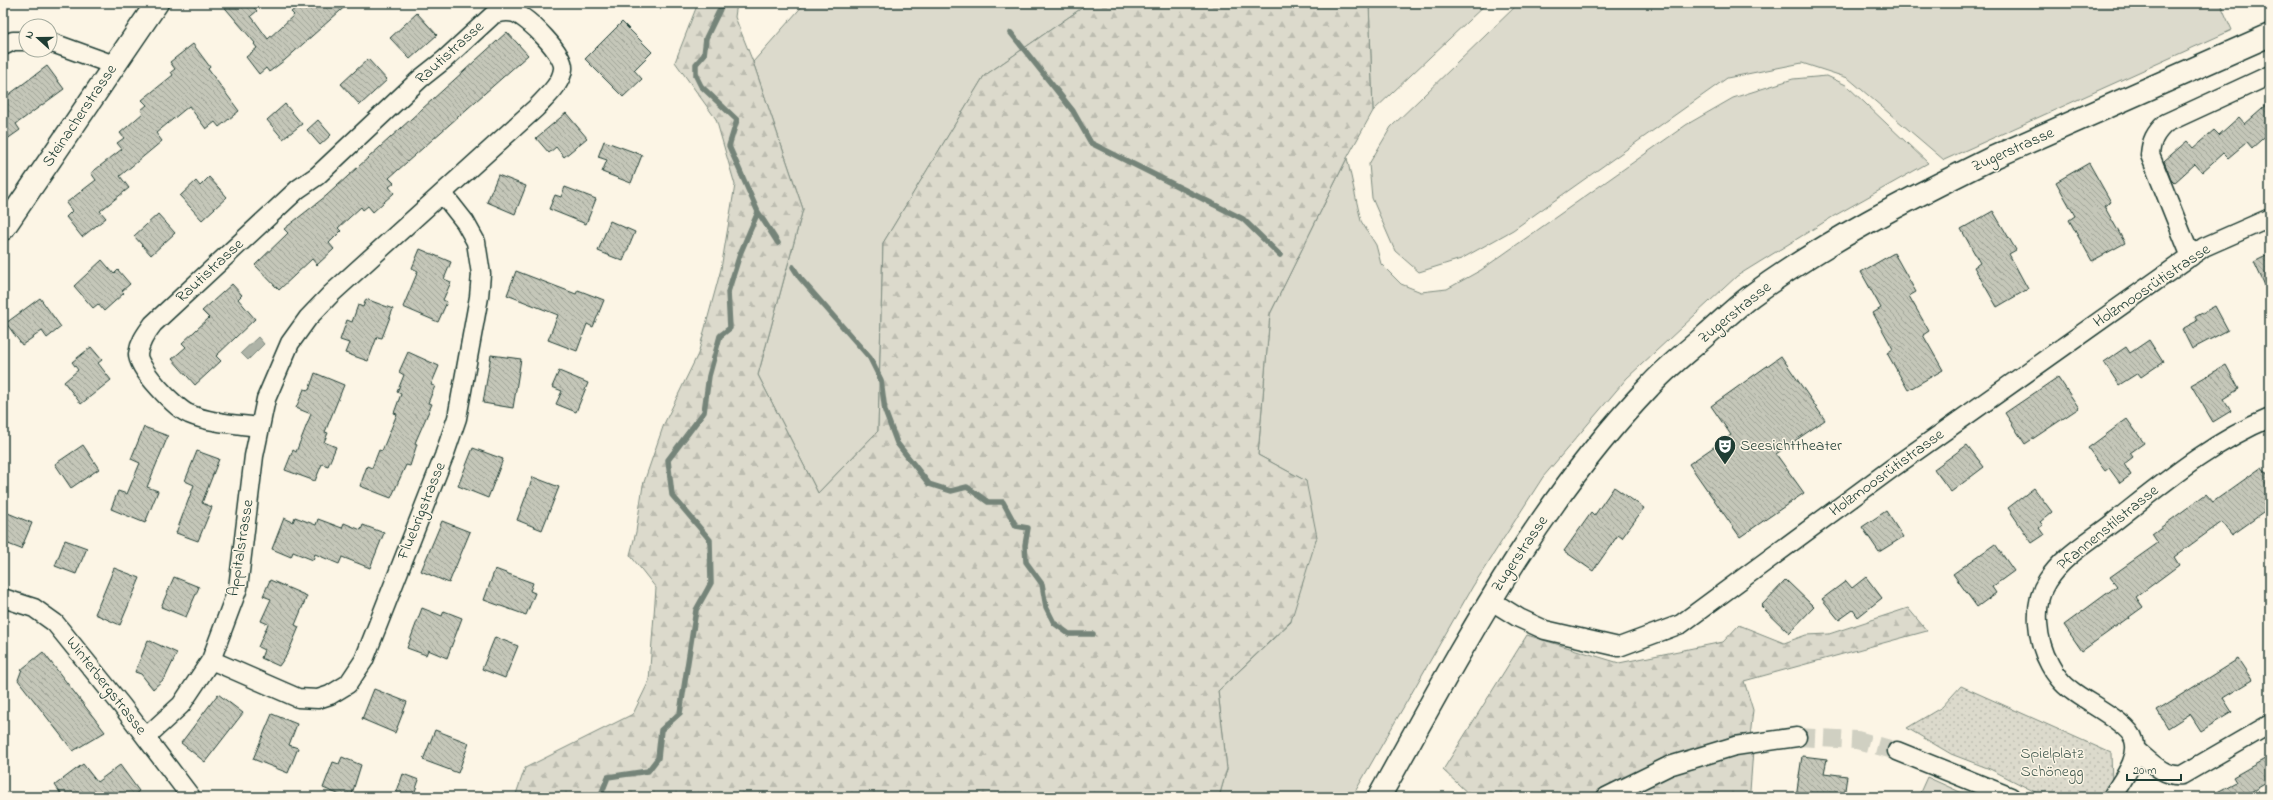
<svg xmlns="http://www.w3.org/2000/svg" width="2273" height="800" viewBox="0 0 2273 800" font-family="'Indie Flower',sans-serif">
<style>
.grass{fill:#dcdacc;stroke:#7e8c80}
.forest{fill:url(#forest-firs);stroke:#7e8c80}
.park{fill:url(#park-dots);stroke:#7e8c80}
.water{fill:#aeb3a7;stroke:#758479}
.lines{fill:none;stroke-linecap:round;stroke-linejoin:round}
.stream{stroke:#758479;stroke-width:5.5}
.building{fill:url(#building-back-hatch);stroke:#1f3d34}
.street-tunnel{stroke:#d0d0c2;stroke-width:18;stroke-dasharray:18 9;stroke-linecap:butt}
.street-casing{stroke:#1f3d34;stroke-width:21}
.secondary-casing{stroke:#1f3d34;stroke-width:25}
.street{stroke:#fcf5e5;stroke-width:18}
.secondary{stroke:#fcf5e5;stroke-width:22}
.labels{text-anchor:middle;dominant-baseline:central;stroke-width:3;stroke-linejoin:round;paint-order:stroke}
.street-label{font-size:16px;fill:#1f3d34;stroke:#fcf5e5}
.poi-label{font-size:16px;fill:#1f3d34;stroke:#fcf5e5;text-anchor:start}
.park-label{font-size:16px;fill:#455c52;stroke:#fcf5e5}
</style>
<defs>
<pattern id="forest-firs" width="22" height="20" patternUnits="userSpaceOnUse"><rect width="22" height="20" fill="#dcdacc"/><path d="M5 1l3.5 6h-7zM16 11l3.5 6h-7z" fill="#bcbcb0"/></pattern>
<pattern id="park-dots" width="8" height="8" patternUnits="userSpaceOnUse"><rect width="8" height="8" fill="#dcdacc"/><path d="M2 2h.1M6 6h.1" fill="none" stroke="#bcbcb0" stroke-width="1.8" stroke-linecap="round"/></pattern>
<pattern id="building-back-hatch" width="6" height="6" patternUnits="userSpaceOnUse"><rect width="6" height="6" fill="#c5c7b9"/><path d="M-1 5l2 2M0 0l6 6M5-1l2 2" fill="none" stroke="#9fa397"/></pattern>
</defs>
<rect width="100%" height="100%" fill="#fcf5e5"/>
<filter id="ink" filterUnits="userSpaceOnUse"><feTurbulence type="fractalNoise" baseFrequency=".025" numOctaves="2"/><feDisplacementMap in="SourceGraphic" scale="8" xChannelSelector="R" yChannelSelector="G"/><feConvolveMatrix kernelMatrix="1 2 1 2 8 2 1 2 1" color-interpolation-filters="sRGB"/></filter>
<g filter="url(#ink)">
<path class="grass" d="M 805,3 L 1089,3 L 984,76 L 883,243 L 878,431 L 818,493 L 758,375 L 803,209 L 753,62 Z
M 1369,3 L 1487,3 L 1373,111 Z
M 1519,3 L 2220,3 L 2232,30 L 1944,160 L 1848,78 L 1802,63 L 1727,78 L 1513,230 L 1461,259 L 1419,272 L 1395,251 L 1372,198 L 1369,164 L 1391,127 Z
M 1827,76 L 1846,85 L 1928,163 L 1834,216 L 1737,276 L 1627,378 L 1543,477 L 1473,586 L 1352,797 L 1219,797 L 1227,769 L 1218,691 L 1291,622 L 1306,481 L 1258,455 L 1270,314 L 1347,158 L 1361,221 L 1376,245 L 1381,264 L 1401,284 L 1421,292 L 1447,289 L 1481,270 L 1686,125 L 1733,98 L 1793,79 Z
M 1927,777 L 1971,797 L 1918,797 Z"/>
<path class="forest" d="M 698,3 L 737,3 L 735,17 L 753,62 L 803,209 L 758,375 L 818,493 L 878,431 L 883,243 L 984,76 L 1089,3 L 1369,3 L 1373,111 L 1347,158 L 1270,314 L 1258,455 L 1306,481 L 1317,537 L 1291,621 L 1218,691 L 1227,769 L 1219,797 L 515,797 L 525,768 L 633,714 L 649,681 L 656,588 L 630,555 L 636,532 L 643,485 L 664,424 L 698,354 L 721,269 L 735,185 L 716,119 L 675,62 Z
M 1908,608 L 1927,631 L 1744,681 L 1753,710 L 1750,737 L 1753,750 L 1750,791 L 1746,797 L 1472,797 L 1443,770 L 1527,635 L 1619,663 L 1723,642 L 1739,625 L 1784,643 L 1806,635 L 1829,634 Z"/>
<path class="park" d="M 1961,686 L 2111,753 L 2112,784 L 2101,797 L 2045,797 L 1990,769 L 1951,754 L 1907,728 L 1942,707 Z"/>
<path class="water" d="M 258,337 L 264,344 L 248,360 L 241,353 Z"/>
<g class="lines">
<path class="stream" d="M 723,3 L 706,38 L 704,55 L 696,64 L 696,76 L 701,86 L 737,120 L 729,146 L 758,212 L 778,243
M 1011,33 L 1073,111 L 1091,143 L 1243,219 L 1280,255
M 793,267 L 800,278 L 870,358 L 881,380 L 885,411 L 897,443 L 929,484 L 951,491 L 967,487 L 988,502 L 1003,502 L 1016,526 L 1028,528 L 1025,545 L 1026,562 L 1042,584 L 1046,607 L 1054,623 L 1069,634 L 1093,634
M 600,797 L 608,777 L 648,771 L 658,758 L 661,730 L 680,713 L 696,610 L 711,583 L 710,540 L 672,495 L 668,460 L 704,412 L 709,376 L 720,336 L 730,328 L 728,292 L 740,254 L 758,212"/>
</g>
<path class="building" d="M 221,3 L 250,3 L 257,11 L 251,16 L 268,39 L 294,15 L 291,12 L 302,3 L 349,3 L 285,60 L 269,72 L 266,68 L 259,74 L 246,57 L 257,48 L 254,44 L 255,43 Z
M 417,13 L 437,35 L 410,59 L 390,38 Z
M 622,22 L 652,52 L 634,70 L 642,79 L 623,97 L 585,59 Z
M 507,32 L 528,55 L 389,178 L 394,183 L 389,187 L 394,193 L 373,212 L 368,206 L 363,210 L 361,207 L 338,228 L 341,231 L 329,243 L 334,249 L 317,265 L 312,259 L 279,290 L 255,265 L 288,233 L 284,229 L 326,196 Z
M 193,44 L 210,67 L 208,69 L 239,111 L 219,127 L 215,122 L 206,129 L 189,106 L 156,133 L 162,141 L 120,176 L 129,188 L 100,211 L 106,218 L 82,237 L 66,217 L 72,211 L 66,203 L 96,180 L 91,173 L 122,149 L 117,143 L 124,138 L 120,133 L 143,113 L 141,110 L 147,105 L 142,100 L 173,75 L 171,72 L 175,69 L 170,62 Z
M 368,59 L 387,80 L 360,105 L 341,84 Z
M 47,66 L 64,89 L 16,124 L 20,130 L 3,142 L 3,99 Z
M 2270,102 L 2270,132 L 2252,148 L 2247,142 L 2228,158 L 2223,153 L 2202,172 L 2195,164 L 2174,183 L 2171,180 L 2164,161 L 2187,141 L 2193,148 L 2214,130 L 2219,135 L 2239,117 L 2245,124 Z
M 285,104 L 302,124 L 283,139 L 267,120 Z
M 566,113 L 587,138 L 564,157 L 556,147 L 549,153 L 536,138 Z
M 318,120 L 331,135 L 320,145 L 307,130 Z
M 604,141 L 642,155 L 631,183 L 602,172 L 607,160 L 598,157 Z
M 2089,163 L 2111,202 L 2104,206 L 2125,243 L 2092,261 L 2069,220 L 2075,216 L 2056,182 Z
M 498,175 L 526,186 L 515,214 L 487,202 Z
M 209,177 L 227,197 L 202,220 L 180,196 L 196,181 L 200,186 Z
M 565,187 L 596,199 L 586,224 L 549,209 L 555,195 L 561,197 Z
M 1993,211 L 2016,250 L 2009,254 L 2028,289 L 1997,307 L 1974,267 L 1980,263 L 1961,229 Z
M 158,214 L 175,233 L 151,255 L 134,236 Z
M 610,221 L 635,232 L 623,261 L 598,251 Z
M 420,249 L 451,262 L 444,279 L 451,282 L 443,300 L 447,302 L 438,322 L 403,307 L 418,271 L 412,268 Z
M 1894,253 L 1916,292 L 1909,296 L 1929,331 L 1923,335 L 1943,370 L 1908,390 L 1887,353 L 1893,349 L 1873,313 L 1881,308 L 1861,272 Z
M 2270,254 L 2270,296 L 2254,262 Z
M 102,260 L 114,274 L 118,270 L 130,284 L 122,291 L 124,293 L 104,311 L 98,304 L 93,308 L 74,286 Z
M 516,271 L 576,294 L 578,290 L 604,300 L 593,327 L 587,324 L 577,351 L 548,340 L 558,315 L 507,295 Z
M 232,284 L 242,295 L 238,299 L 255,319 L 216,356 L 221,361 L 195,385 L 172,359 L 186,347 L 182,343 L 209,318 L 202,311 Z
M 40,298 L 61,327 L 47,338 L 42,331 L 22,345 L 6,323 Z
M 366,299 L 393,309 L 382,338 L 377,337 L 368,361 L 345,353 L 349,343 L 340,340 L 347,320 L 352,322 L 358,305 L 363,307 Z
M 2215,306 L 2228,330 L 2192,349 L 2182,329 L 2197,321 L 2195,317 Z
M 2149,340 L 2163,362 L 2141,377 L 2138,373 L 2119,385 L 2104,362 L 2126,347 L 2130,353 Z
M 91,347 L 102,360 L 98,363 L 111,380 L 81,404 L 64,382 L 78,370 L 72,362 Z
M 408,352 L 439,366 L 431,385 L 435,386 L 428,403 L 432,404 L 415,443 L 417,444 L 410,466 L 406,465 L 391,498 L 360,486 L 367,466 L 372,468 L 379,450 L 382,451 L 397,414 L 394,413 L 401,394 L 397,392 L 404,375 L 399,372 Z
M 491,355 L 521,359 L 513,408 L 483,403 Z
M 1781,356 L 1825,420 L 1776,454 L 1804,493 L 1740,537 L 1689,464 L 1731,435 L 1711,406 Z
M 2226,365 L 2239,389 L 2223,399 L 2231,411 L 2213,422 L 2191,385 Z
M 559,371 L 588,383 L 576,412 L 556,404 L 562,391 L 552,387 Z
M 315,373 L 344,385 L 325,432 L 328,433 L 324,442 L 336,447 L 328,466 L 322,464 L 315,481 L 285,470 L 293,450 L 296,452 L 311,414 L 296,408 L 304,389 L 309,390 Z
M 2058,377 L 2079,408 L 2025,444 L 2005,413 Z
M 2127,419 L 2144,443 L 2130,453 L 2133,457 L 2124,464 L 2131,475 L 2120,483 L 2109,468 L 2105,471 L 2088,448 Z
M 144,427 L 168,436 L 147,487 L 158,491 L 145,523 L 111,509 L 118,491 L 127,494 L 140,463 L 131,459 Z
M 83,445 L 99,469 L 71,488 L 55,464 Z
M 1967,445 L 1984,467 L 1951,492 L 1934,469 Z
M 473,448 L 503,459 L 488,498 L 458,486 Z
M 197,451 L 219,459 L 202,503 L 212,507 L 198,541 L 176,533 L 194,485 L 185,481 Z
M 2262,467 L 2270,478 L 2270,508 L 2232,535 L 2222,522 L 2174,557 L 2179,565 L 2136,597 L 2143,607 L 2082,651 L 2064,625 L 2117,586 L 2110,577 L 2158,543 L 2152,534 L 2206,494 L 2213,502 Z
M 533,477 L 559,487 L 542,530 L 517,520 Z
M 1614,487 L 1644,508 L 1622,538 L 1618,535 L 1593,571 L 1564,551 L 1591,513 L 1594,516 Z
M 2034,488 L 2052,512 L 2040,522 L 2043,525 L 2039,528 L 2044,535 L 2032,543 L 2008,508 Z
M 3,511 L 32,523 L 21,549 L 3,542 Z
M 1886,511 L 1903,537 L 1879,552 L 1862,527 Z
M 295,517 L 316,525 L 318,519 L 342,528 L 344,523 L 361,530 L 363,525 L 384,533 L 370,568 L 342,557 L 339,564 L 315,554 L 313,560 L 293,552 L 291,557 L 272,549 L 284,518 L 293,522 Z
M 442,521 L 470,532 L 449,583 L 421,571 Z
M 65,540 L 87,548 L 76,574 L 55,566 Z
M 1995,544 L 2014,571 L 1992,587 L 1996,593 L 1977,607 L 1953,574 Z
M 114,568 L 140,578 L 120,625 L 95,614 Z
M 495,569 L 533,583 L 530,591 L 535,593 L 526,615 L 484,600 Z
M 174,577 L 199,587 L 186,617 L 161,607 Z
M 1866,577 L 1882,598 L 1858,617 L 1853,610 L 1839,620 L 1822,599 L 1846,581 L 1852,588 Z
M 270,580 L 307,596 L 295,625 L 299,627 L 288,653 L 279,666 L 261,658 L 264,650 L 258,647 L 268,624 L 261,621 L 271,599 L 263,596 Z
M 1786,580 L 1814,607 L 1789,633 L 1761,606 Z
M 422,608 L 442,616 L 444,611 L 462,618 L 447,658 L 428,650 L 426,655 L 407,648 Z
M 495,637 L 518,646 L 505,678 L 482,669 Z
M 148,640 L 177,653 L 165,678 L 153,689 L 141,674 L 135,672 Z
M 43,652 L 105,732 L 73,751 L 18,680 L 22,669 Z
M 2238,659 L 2252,680 L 2223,698 L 2232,712 L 2201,731 L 2190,714 L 2168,728 L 2157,710 Z
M 374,689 L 407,702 L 395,733 L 362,719 Z
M 218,694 L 243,713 L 205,762 L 181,743 Z
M 272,714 L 297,724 L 289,745 L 298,748 L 288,773 L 253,759 Z
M 435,730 L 469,743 L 458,773 L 423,760 Z
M 1802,756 L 1827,759 L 1824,773 L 1847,776 L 1844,797 L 1796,797 Z
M 2270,756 L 2270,781 L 2242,797 L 2208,797 L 2236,782 L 2233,777 Z
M 342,757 L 361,765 L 351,797 L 345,797 L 323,788 L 333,762 L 339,764 Z
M 83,764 L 97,782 L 120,765 L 139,791 L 132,797 L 63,797 L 55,785 Z
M 403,774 L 419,780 L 413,797 L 395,797 Z"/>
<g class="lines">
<path class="street-tunnel" d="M 1797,737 L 1857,740 L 1897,751"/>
<g class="street-casing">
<path id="street" d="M 50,42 L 114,65
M 3,46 L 13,41 L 26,41
M 2191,257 L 2150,155 C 2151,141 2155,133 2166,123 L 2270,75
M 3,598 L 34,608 L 55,623 L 122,706 L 191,797
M 1490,600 L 1519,618 L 1545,630 L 1619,647 L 1681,624 L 1891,469 L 2204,247 L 2270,218
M 211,660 L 298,698 L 318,699 L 330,695 L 348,684 L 364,660 L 444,456 L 457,418 L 479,297 L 481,274 L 476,242 L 465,222 L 443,194
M 146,737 L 181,705 L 211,660 L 238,588 L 254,456 L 266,399 L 290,343 L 308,318 L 331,294 L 536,108 C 546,97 561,85 563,69 C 565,54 528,18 515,13 C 507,11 501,12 494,14 L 444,60 L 420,79 L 317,176 L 298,189 L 153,324 C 146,334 140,341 138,354 C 137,368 176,409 189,414 C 210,423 236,424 259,427
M 2136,750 C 2150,761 2163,777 2182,775 L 2270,724
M 1897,751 L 2011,797
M 1606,797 L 1669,766 L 1735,746 L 1797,737
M 2112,797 C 2121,781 2140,759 2134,740 C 2130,723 2085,702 2071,690 C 2063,685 2054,673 2050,665 C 2037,642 2032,604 2047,581 C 2062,557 2088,542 2110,525 C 2160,486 2211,442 2270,418"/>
</g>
<g class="secondary-casing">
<path id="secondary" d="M 3,229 L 157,3
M 1379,797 C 1459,654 1535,506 1649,387 C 1666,368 1687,352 1706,335 C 1721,322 1735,308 1751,296 C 1826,241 1909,199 1992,158 L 2270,35"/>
</g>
<use href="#street" class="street"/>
<use href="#secondary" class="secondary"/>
</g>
</g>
<defs>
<g id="theatre-pin" transform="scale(1.15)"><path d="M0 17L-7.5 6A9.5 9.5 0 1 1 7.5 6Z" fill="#1f3d34" stroke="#fcf5e5"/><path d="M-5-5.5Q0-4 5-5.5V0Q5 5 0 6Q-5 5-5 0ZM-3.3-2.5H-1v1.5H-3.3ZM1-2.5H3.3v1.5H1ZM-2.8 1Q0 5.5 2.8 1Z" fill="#fff"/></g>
</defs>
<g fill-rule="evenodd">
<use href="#theatre-pin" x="1725" y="446"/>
</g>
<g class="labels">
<g class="street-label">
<text transform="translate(450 53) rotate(-42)">Rautistrasse</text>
<text transform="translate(80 116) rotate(-56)">Steinacherstrasse</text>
<text transform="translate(2013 150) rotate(-24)">Zugerstrasse</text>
<text transform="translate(210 271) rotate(-43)">Rautistrasse</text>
<text transform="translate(2152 286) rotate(-34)">Holzmoosrütistrasse</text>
<text transform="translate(1735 313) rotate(-39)">Zugerstrasse</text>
<text transform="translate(1887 473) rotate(-36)">Holzmoosrütistrasse</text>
<text transform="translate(422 511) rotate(-68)">Fluebrigstrasse</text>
<text transform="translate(2108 528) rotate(-39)">Pfannenstilstrasse</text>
<text transform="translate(241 548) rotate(-81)">Appitalstrasse</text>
<text transform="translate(1520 554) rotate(-56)">Zugerstrasse</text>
<text transform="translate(106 686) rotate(52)">Winterbergstrasse</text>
</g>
<g class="poi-label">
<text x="1740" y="446">Seesichttheater</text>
</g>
<g class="park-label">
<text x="2052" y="754">Spielplatz<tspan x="2052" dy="18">Schönegg</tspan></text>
</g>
</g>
<rect width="2273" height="800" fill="none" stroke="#fcf5e5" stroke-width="16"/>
<rect x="8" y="8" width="2257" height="784" fill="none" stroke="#1f3d34" stroke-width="1.5" filter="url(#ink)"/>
<g transform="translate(38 38) rotate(291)"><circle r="19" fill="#fcf5e5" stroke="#a4ab9e"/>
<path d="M0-3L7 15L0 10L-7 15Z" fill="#1f3d34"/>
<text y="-6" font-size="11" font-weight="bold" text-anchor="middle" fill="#1f3d34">N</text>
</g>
<path d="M2127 774v6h54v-6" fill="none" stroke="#1f3d34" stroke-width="2"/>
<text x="2133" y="774" font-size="12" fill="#1f3d34" stroke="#fcf5e5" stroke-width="3" paint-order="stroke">20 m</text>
</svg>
